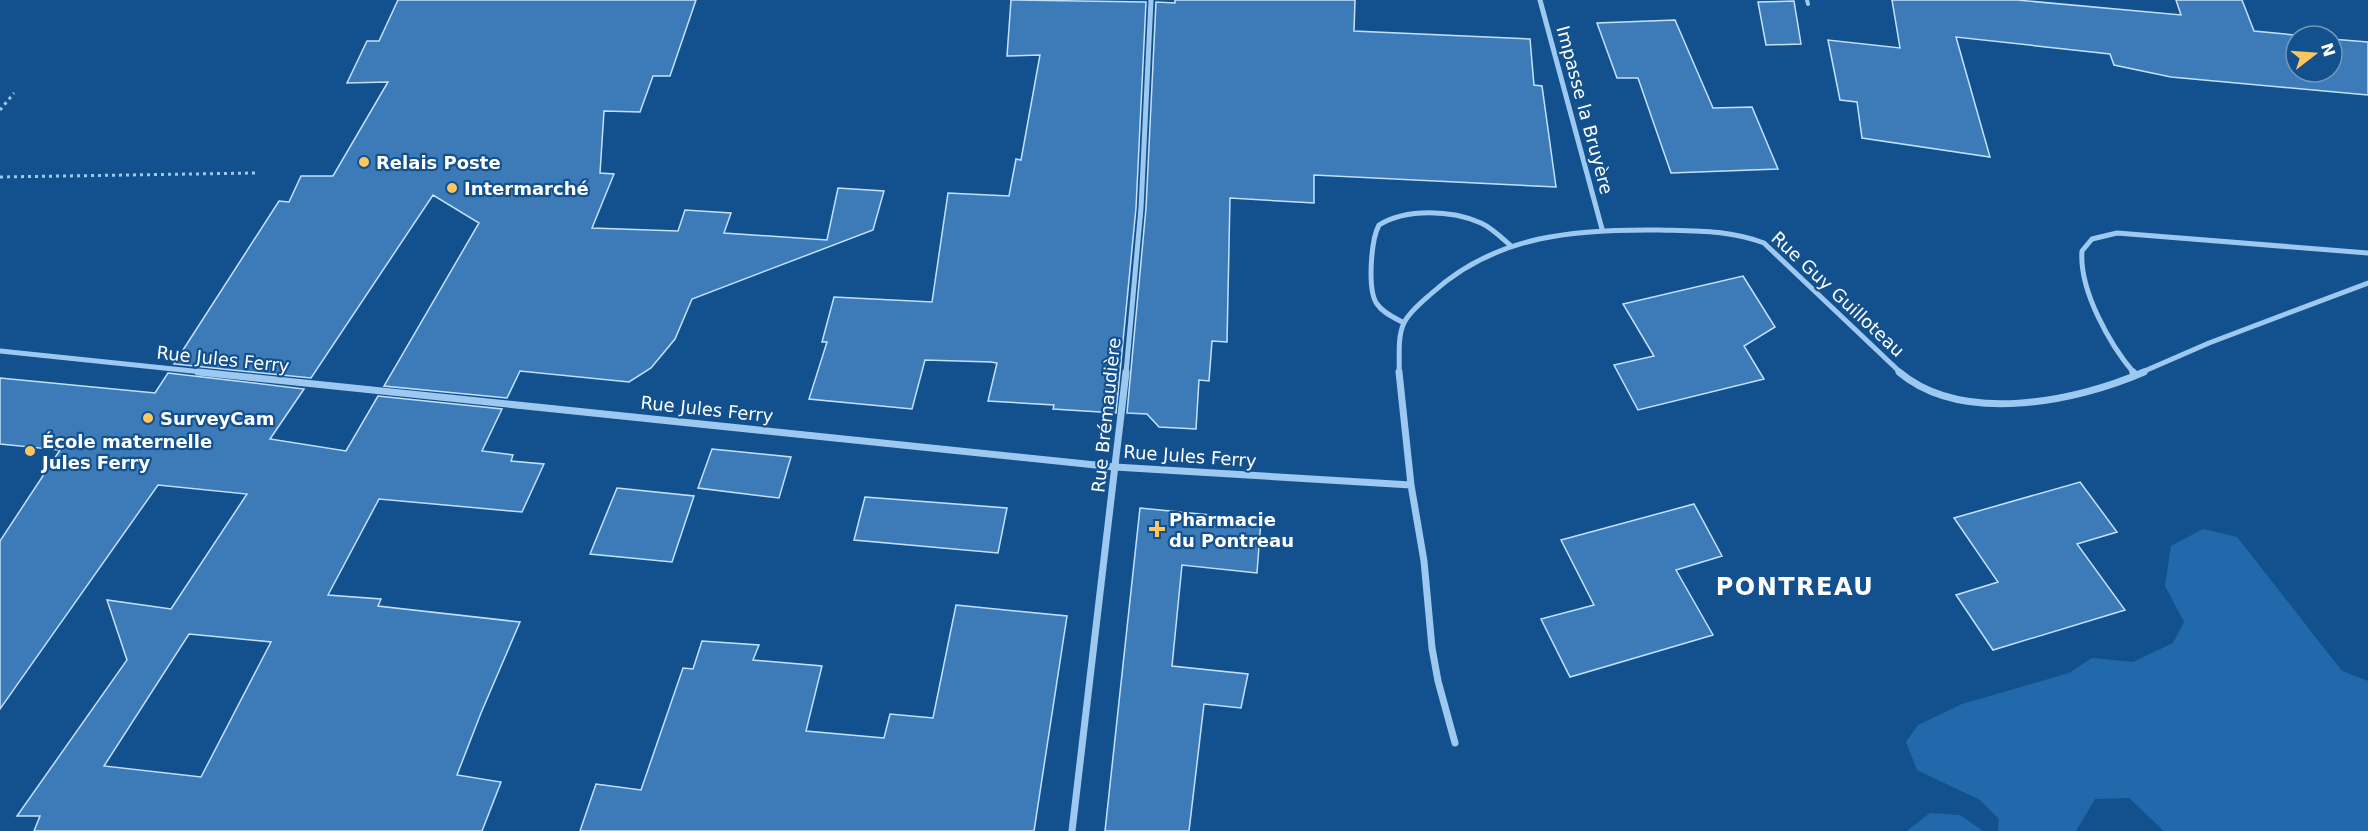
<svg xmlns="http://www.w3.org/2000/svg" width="2368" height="831" viewBox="0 0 2368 831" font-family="'DejaVu Sans',sans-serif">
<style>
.green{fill:#2269ab}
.building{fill:#3c7bb8;stroke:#c4e1fc;stroke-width:1.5;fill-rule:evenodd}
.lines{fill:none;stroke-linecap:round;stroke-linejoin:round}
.path{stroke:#9dc9f1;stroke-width:3;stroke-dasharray:3 4;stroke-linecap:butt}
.service{stroke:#9dc9f1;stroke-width:4}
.minor-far1{stroke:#9dc9f1;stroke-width:5}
.minor{stroke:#9dc9f1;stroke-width:7}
.poi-dot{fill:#ffc65d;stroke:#13518e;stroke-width:2}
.labels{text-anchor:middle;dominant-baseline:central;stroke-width:4.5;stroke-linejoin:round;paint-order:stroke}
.street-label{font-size:18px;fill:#fff;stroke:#13518e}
.poi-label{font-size:18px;font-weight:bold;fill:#fff;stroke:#13518e;text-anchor:start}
.district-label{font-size:24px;font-weight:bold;letter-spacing:1.5px;fill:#fff;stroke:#13518e}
</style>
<rect width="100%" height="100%" fill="#13518e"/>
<path class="green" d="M 2203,529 L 2237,537 L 2342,671 L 2368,681 L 2368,831 L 2164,831 L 2129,798 L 2095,799 L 2076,831 L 1998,831 L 1999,819 L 1980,800 L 1917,770 L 1906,742 L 1918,725 L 1962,704 L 2069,673 L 2092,658 L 2133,662 L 2173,643 L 2184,622 L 2165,586 L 2171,546 Z
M 1930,813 L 1960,815 L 1983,831 L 1907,831 Z"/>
<path class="building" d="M 398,0 L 696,0 L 670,76 L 653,76 L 640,112 L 604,111 L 600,173 L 614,174 L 592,228 L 678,231 L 685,210 L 731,213 L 724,233 L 827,240 L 838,188 L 884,191 L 873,230 L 692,299 L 675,339 L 651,368 L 629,382 L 520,371 L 507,398 L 384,386 L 479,223 L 433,195 L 311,378 L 174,364 L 279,201 L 289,202 L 301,176 L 333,176 L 388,82 L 347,83 L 367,41 L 379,41 Z
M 1011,0 L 1146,2 L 1136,208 L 1116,413 L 1053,409 L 1054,405 L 988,401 L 997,363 L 991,362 L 925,360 L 912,409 L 809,399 L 827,342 L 822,342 L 834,297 L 932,302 L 948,193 L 1009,196 L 1016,159 L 1021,160 L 1040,55 L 1007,56 Z
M 1175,0 L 1355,0 L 1354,31 L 1530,39 L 1534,85 L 1542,86 L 1556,187 L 1314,175 L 1314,203 L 1230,198 L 1227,342 L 1212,341 L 1209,381 L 1199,380 L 1196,429 L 1159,427 L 1147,414 L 1127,413 L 1146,208 L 1156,2 L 1175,3 Z
M 1892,0 L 2017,0 L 2181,15 L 2176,0 L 2242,0 L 2254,31 L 2305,36 L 2296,36 L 2296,72 L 2332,72 L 2332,39 L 2368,42 L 2368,95 L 2171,77 L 2114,65 L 2110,54 L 1956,37 L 1990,157 L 1862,138 L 1857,102 L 1840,100 L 1828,40 L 1900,48 Z
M 1794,1 L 1801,44 L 1766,45 L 1758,2 Z
M 1675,20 L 1713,108 L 1752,107 L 1778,169 L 1671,173 L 1638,78 L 1617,78 L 1597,23 Z
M 1743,276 L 1775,327 L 1744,346 L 1764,379 L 1638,410 L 1614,365 L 1654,356 L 1623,304 Z
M 168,373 L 304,389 L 270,439 L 346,451 L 378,396 L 502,409 L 482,451 L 513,455 L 511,461 L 544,464 L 522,512 L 379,499 L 328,595 L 381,599 L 378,606 L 520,622 L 481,713 L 457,775 L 501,782 L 482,831 L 34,831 L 40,816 L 17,816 L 127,660 L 107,600 L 171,609 L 247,494 L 158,485 L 0,709 L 0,541 L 60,450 L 0,444 L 0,378 L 155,393 ZM 189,634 L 271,642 L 201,777 L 104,766 Z
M 712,449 L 791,457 L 779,498 L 698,488 Z
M 2080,482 L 2117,532 L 2077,544 L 2125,610 L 1993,650 L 1956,595 L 1998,582 L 1954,518 Z
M 617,488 L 694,496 L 672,562 L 590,554 Z
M 865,497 L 1007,508 L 998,553 L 854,540 Z
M 1694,504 L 1722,556 L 1676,570 L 1713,635 L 1570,677 L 1541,619 L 1594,605 L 1561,540 Z
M 1140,508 L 1261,520 L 1257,573 L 1182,565 L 1172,666 L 1248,674 L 1241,708 L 1204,704 L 1189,831 L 1105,831 Z
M 956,605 L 1067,616 L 1034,831 L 580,831 L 596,784 L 641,790 L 683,668 L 693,669 L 702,641 L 759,645 L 753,660 L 822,666 L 806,731 L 884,738 L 890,714 L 933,718 Z"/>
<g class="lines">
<path class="path" d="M 0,110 L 14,93
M 0,177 L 255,173"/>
<path class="service" d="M 1807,0 L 1808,4"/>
<path class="minor-far1" d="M 1540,0 L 1602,229
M 1404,323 C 1395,318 1383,313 1377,304 C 1367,290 1371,240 1379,225 C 1406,208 1452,210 1481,223 C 1492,228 1502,238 1511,246
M 0,351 L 212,373
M 1126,373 L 1141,208 L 1151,0
M 1399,373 C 1400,358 1397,337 1404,323 C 1409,312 1423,301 1432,293 C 1497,234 1577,229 1660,230 C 1698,231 1728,230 1764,243 L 1901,373
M 2134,373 C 2110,345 2079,290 2082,251 L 2092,239 L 2117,233 L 2368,253
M 2140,373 L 2209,343 L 2368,283"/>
<path class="minor" d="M 198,372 L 1115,467 L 1411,485
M 1399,372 L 1411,485 L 1424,561 L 1432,648 L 1438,681 L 1455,743
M 1899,372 C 1962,425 2075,402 2144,372
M 2133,372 L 2136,375
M 1072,831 L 1126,372"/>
</g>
<g class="poi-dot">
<circle cx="364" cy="162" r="6"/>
<circle cx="452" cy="188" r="6"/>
<circle cx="148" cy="418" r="6"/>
<circle cx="30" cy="451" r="6"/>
<path d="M1154 520h6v6h6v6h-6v6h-6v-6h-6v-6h6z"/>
</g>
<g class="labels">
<g class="street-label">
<text transform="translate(1585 110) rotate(75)">Impasse la Bruyère</text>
<text transform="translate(1838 294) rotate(43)">Rue Guy Guilloteau</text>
<text transform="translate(223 359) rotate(6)">Rue Jules Ferry</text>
<text transform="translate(707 409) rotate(6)">Rue Jules Ferry</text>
<text transform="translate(1106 415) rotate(-84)">Rue Brémaudière</text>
<text transform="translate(1190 456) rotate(4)">Rue Jules Ferry</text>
</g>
<g class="poi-label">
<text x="376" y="162">Relais Poste</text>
<text x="464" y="188">Intermarché</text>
<text x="160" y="418">SurveyCam</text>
<text x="42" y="441">École maternelle<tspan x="42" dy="21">Jules Ferry</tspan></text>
<text x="1169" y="519">Pharmacie<tspan x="1169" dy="21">du Pontreau</tspan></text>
</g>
<g class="district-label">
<text x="1795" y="587">PONTREAU</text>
</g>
</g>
<g transform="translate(2314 54) rotate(73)"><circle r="28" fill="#13518e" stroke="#7197bb" stroke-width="1.5"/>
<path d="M0-4.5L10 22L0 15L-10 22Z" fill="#ffc65d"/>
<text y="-9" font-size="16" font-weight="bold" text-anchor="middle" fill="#ffffff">N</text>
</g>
</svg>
